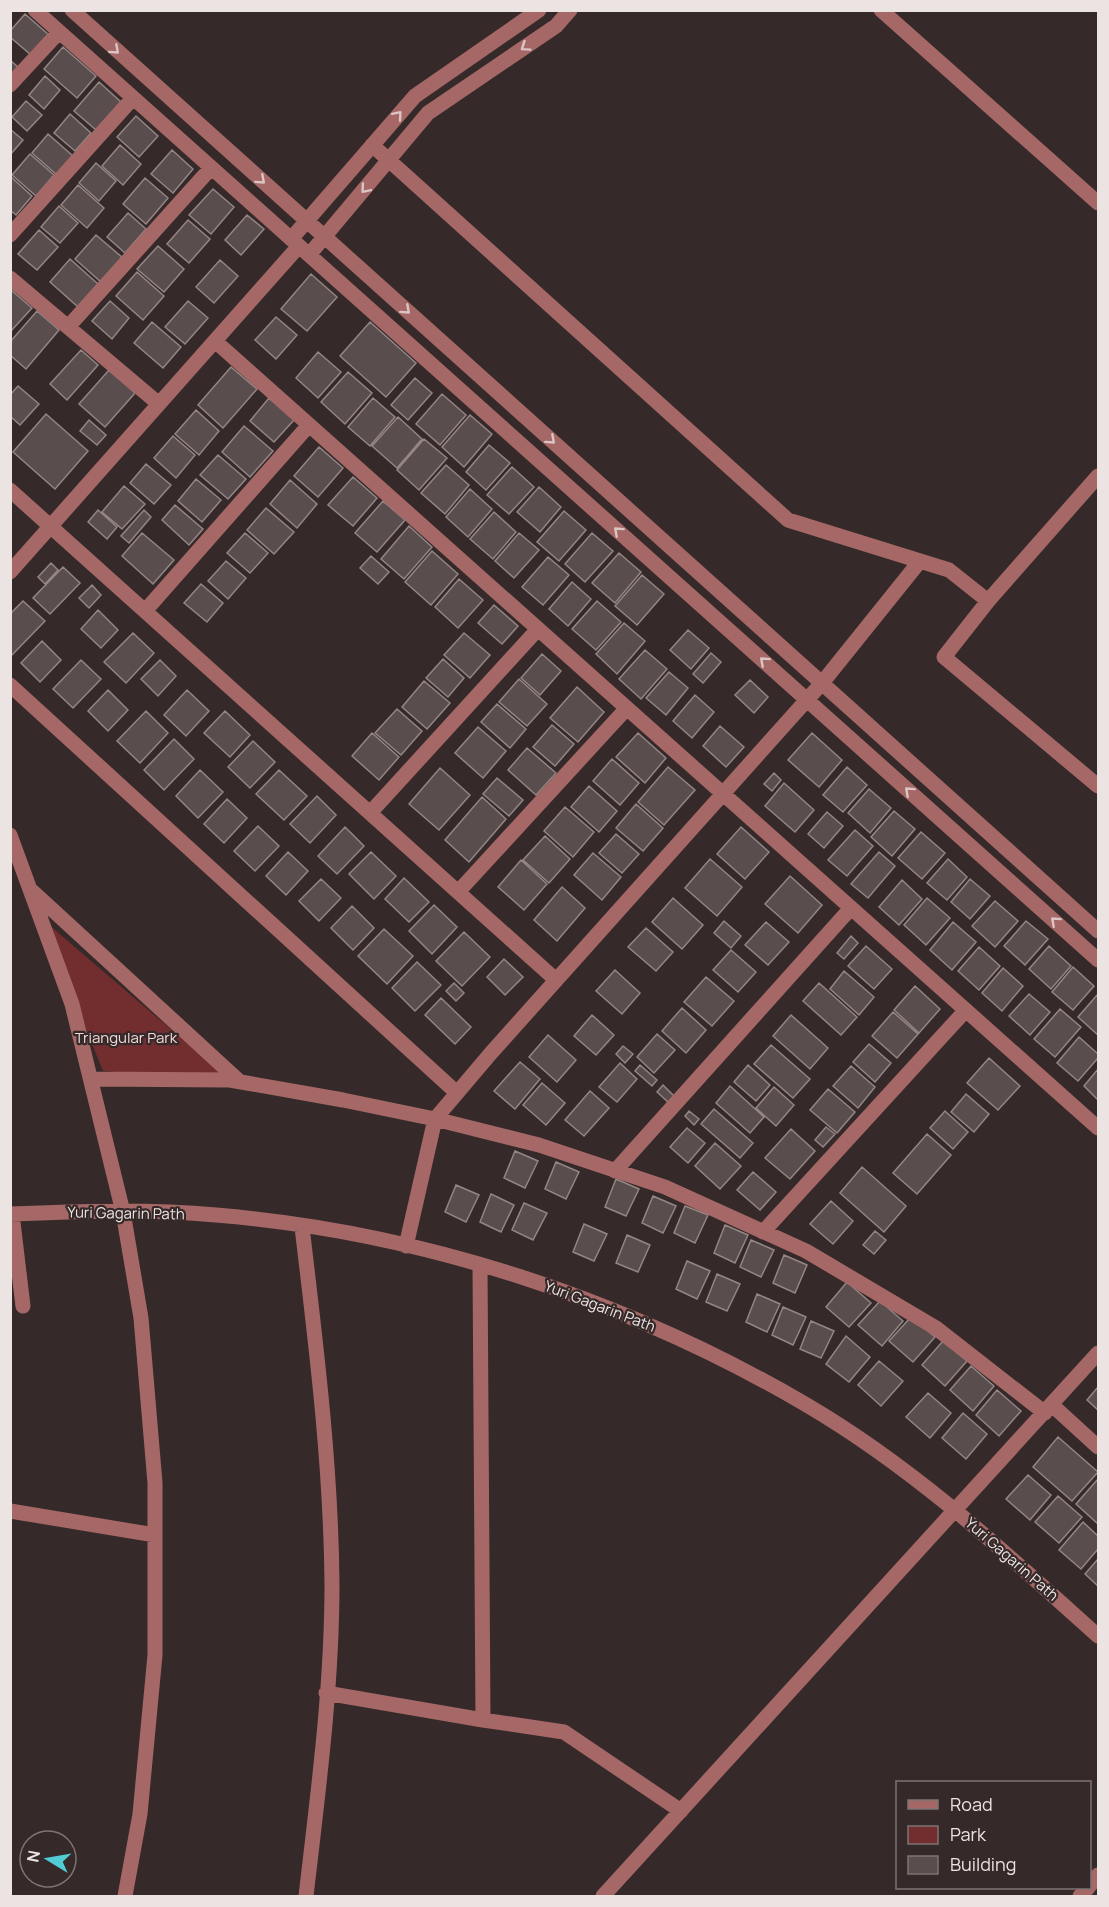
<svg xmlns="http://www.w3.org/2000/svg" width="1109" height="1907" viewBox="0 0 1109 1907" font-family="Manrope,sans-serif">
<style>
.green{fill:#722d2f}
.building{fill:#594d4d;stroke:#938685;stroke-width:1.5}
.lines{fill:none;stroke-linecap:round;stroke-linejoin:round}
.minor{stroke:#a66867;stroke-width:15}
.oneway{stroke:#dac5c4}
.labels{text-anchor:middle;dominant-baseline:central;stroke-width:4.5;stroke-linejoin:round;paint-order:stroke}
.park-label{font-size:15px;fill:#f2d8d7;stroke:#352a29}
.street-label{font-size:15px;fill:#ebe4e3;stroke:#352a29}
</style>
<rect width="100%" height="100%" fill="#352a29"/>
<path class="green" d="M 41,918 L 230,1080 L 103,1071 Z"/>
<path class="building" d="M 25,14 L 49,35 L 31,55 L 10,37 L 10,31 Z
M 63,47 L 96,76 L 77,98 L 44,69 Z
M 10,60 L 18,67 L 10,76 Z
M 45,76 L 60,90 L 44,109 L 29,95 Z
M 99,82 L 121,102 L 96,130 L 74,111 Z
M 26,101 L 42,115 L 27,131 L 12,117 Z
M 70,114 L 91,133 L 75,151 L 54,133 Z
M 136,116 L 158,136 L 139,157 L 117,137 Z
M 10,129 L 23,140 L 10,155 Z
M 48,134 L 73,156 L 57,175 L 32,153 Z
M 120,145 L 141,164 L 123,185 L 102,166 Z
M 172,150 L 193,169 L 173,193 L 151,174 Z
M 30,154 L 54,175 L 36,196 L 12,175 Z
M 96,163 L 116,181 L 99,201 L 79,183 Z
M 10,176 L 32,196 L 16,215 L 10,210 Z
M 145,178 L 168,198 L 146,224 L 123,204 Z
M 78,185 L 104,208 L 87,228 L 61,205 Z
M 213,189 L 234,207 L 211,234 L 189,215 Z
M 59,206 L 78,223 L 60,243 L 41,227 Z
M 128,213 L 146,229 L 125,253 L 107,237 Z
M 247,215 L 264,229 L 241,255 L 225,240 Z
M 188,220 L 210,239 L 189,263 L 167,244 Z
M 39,230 L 58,247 L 37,270 L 18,254 Z
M 96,235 L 123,258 L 102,283 L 75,259 Z
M 158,246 L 184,269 L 164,292 L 137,269 Z
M 70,259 L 98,284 L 78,307 L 50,282 Z
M 220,260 L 238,276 L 214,303 L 196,287 Z
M 137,272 L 164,296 L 143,320 L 116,296 Z
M 311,274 L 337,297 L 307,331 L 281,309 Z
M 10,289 L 32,308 L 10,332 Z
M 110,301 L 129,318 L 112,339 L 92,321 Z
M 188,301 L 208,318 L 185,344 L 165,327 Z
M 37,311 L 59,330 L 26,369 L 10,355 L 10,342 Z
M 276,317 L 297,335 L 276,359 L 255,340 Z
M 152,322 L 181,347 L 163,368 L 134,343 Z
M 370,322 L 416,363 L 386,397 L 340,356 Z
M 81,350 L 98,365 L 67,400 L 50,384 Z
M 318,352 L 341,372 L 318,398 L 296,378 Z
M 231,367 L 257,389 L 223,428 L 198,405 Z
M 109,370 L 135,393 L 105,427 L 79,404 Z
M 348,372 L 372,393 L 345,424 L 321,402 Z
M 415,378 L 432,393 L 408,420 L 391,405 Z
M 18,386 L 39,404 L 20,425 L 10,416 L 10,395 Z
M 442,394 L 466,415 L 440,445 L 416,424 Z
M 269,398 L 294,420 L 274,442 L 250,421 Z
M 373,398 L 395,417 L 370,446 L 348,427 Z
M 196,410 L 219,431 L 199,455 L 175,434 Z
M 46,414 L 88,451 L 55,489 L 13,452 Z
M 470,415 L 492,434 L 464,467 L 442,447 Z
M 398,417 L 422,439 L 397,468 L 372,446 Z
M 89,420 L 106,435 L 97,445 L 80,431 Z
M 244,426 L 273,451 L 250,477 L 222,452 Z
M 173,436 L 195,455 L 176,478 L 154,458 Z
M 424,439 L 447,458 L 419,490 L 397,470 Z
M 489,445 L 510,463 L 486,490 L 466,472 Z
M 319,447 L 343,468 L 318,497 L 294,476 Z
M 218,455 L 246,479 L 228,499 L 200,475 Z
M 146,464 L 171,485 L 154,504 L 130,483 Z
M 446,465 L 469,485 L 445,514 L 421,493 Z
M 512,467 L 534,487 L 509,514 L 487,495 Z
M 353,477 L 377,498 L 353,526 L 328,505 Z
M 196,479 L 221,500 L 202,522 L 178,501 Z
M 290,480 L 317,504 L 297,528 L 270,504 Z
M 124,486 L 145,504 L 122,529 L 102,512 Z
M 539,487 L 561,507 L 540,532 L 517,512 Z
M 470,489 L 492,509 L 468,537 L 446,517 Z
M 383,501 L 405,520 L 377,552 L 355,533 Z
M 175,505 L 203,529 L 189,545 L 162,520 Z
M 266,508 L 294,532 L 274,554 L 247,530 Z
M 98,510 L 117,527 L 107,539 L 88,522 Z
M 144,510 L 151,517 L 129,543 L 121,536 Z
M 564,511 L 586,530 L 559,561 L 537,542 Z
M 494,512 L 516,532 L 493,559 L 470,539 Z
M 409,526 L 432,547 L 404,579 L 381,559 Z
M 142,533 L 174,560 L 153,584 L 122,556 Z
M 245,533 L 268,553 L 250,573 L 227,553 Z
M 519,533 L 539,550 L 514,578 L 495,561 Z
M 592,533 L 613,551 L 585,582 L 565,564 Z
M 432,551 L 458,574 L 431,605 L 405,582 Z
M 619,553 L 641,572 L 615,603 L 592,583 Z
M 371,556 L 389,572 L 378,584 L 360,568 Z
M 548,557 L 569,575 L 543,605 L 522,587 Z
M 226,561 L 246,578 L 228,599 L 208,581 Z
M 51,563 L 58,570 L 45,584 L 38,577 Z
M 63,567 L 80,583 L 50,614 L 33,598 Z
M 642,575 L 664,594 L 637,625 L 615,606 Z
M 459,579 L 483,600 L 458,628 L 435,607 Z
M 572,582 L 591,599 L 568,626 L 549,609 Z
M 201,584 L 223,603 L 207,622 L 184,603 Z
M 92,585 L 101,595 L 89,608 L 79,598 Z
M 23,601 L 45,621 L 11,656 L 10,614 Z
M 597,601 L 621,622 L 596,650 L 572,629 Z
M 494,605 L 518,626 L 502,644 L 478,623 Z
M 98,610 L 118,630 L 101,648 L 81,629 Z
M 624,623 L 645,641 L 617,674 L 596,654 Z
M 688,630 L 709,648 L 691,669 L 670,650 Z
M 133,633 L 154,653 L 126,683 L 104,662 Z
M 464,633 L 490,655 L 470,678 L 444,655 Z
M 42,641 L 61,660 L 40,682 L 21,663 Z
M 645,650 L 667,669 L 641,699 L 619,679 Z
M 711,653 L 721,662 L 703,683 L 693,674 Z
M 542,654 L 561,671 L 540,695 L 521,678 Z
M 443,659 L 464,678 L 448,697 L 426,678 Z
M 81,660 L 101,679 L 73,708 L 53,689 Z
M 160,660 L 176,676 L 158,696 L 141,679 Z
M 669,672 L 688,688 L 666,715 L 646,698 Z
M 519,679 L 547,704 L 527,726 L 499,702 Z
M 750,680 L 768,697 L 754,713 L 735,695 Z
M 424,681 L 450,703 L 427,729 L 402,707 Z
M 577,687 L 604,712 L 578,742 L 550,718 Z
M 108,690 L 128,710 L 108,731 L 88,711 Z
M 187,690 L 209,711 L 186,736 L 164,715 Z
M 695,695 L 714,712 L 692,738 L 673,721 Z
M 497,704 L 526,729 L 510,748 L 481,722 Z
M 397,709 L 422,731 L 401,755 L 375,733 Z
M 146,711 L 168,733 L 140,763 L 117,741 Z
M 225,711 L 250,735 L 230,757 L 204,733 Z
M 552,725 L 574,744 L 555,766 L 533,747 Z
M 720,726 L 744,747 L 726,767 L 703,746 Z
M 478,727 L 506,751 L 483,778 L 455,753 Z
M 372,733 L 399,757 L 379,780 L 352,756 Z
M 638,733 L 666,758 L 645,783 L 616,757 Z
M 812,733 L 842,760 L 819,787 L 788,760 Z
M 174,739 L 194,759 L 164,790 L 144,770 Z
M 253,741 L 275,762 L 250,788 L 228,767 Z
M 527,748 L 556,773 L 536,795 L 508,770 Z
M 612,759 L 639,783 L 620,805 L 593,781 Z
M 668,767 L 695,790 L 664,825 L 638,802 Z
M 847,767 L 867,785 L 843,812 L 823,795 Z
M 440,768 L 470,795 L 439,830 L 409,804 Z
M 200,770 L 223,792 L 198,818 L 176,796 Z
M 279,770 L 307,796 L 284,820 L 256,794 Z
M 774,773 L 781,780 L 772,791 L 764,784 Z
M 497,778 L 523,800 L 509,816 L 483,794 Z
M 784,783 L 814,810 L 795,832 L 765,806 Z
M 589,786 L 617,811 L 599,832 L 571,807 Z
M 869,789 L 891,808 L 870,833 L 848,813 Z
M 317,796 L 336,815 L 310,843 L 290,824 Z
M 482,797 L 506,819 L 469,862 L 445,840 Z
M 227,799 L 247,818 L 224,843 L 204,824 Z
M 636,804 L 663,828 L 643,851 L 616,828 Z
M 565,807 L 594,832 L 573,857 L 544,831 Z
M 894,811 L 915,829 L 892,856 L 871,837 Z
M 827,812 L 843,826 L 824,848 L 808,834 Z
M 258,826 L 279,846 L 255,871 L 234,851 Z
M 345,827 L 364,846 L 337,874 L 318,856 Z
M 741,827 L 769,852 L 745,879 L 717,854 Z
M 855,830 L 873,846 L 847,876 L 828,860 Z
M 921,832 L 945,853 L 922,879 L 898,858 Z
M 616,834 L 639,854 L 622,873 L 599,853 Z
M 545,836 L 570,859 L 549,883 L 523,860 Z
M 288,852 L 308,871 L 286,895 L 266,876 Z
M 371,852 L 396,876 L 374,899 L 349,874 Z
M 879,852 L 895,866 L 868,898 L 851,884 Z
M 593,853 L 621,877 L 602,900 L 574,875 Z
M 710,859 L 742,887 L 717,916 L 685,888 Z
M 948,859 L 967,877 L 947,900 L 927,883 Z
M 521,860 L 547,884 L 524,910 L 498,887 Z
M 790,876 L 822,905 L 798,933 L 765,904 Z
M 404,878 L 429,902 L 409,922 L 385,899 Z
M 321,879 L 341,898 L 319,921 L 299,901 Z
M 970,879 L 990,896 L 970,919 L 951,902 Z
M 902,880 L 922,899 L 899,925 L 879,907 Z
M 562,887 L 585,908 L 557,941 L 534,920 Z
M 673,898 L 703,925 L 682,949 L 652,922 Z
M 927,898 L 950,918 L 926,945 L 904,925 Z
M 995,901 L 1018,921 L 995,947 L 972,926 Z
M 434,905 L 457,927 L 432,954 L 409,931 Z
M 352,906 L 374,928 L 353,950 L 331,928 Z
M 724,921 L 741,936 L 731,948 L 714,933 Z
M 1026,921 L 1048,939 L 1025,965 L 1004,946 Z
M 766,922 L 789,942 L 768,965 L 745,945 Z
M 953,922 L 976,942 L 952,970 L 930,950 Z
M 646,928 L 673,952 L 656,971 L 628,947 Z
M 384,929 L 413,956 L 387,984 L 358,956 Z
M 464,932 L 490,957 L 462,986 L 436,961 Z
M 851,936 L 858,943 L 844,959 L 837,953 Z
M 866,946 L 892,969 L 874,989 L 848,966 Z
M 1049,946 L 1071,966 L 1051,989 L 1029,969 Z
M 979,947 L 1000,966 L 979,990 L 958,971 Z
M 731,950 L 756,972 L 738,992 L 713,970 Z
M 504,959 L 523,977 L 505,995 L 487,977 Z
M 417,962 L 441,985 L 415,1011 L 392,988 Z
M 1073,967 L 1094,986 L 1073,1010 L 1052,992 Z
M 1003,968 L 1023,986 L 1002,1011 L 982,993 Z
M 615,970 L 640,993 L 622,1014 L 596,991 Z
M 844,971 L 874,997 L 859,1015 L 830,989 Z
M 706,977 L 734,1001 L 712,1026 L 684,1002 Z
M 454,983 L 464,993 L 456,1001 L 446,991 Z
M 819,983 L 857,1017 L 841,1035 L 803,1001 Z
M 915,986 L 940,1009 L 919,1033 L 894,1010 Z
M 1029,994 L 1050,1012 L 1030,1035 L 1009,1016 Z
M 1098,994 L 1098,1035 L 1078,1017 Z
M 441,998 L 471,1027 L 455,1044 L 425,1015 Z
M 682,1008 L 706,1030 L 686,1053 L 662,1031 Z
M 1060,1009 L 1081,1027 L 1055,1057 L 1034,1039 Z
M 893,1012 L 918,1034 L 897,1058 L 872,1036 Z
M 592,1015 L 614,1035 L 596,1055 L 574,1036 Z
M 791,1015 L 828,1048 L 810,1069 L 773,1036 Z
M 657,1034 L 675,1050 L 654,1073 L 637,1057 Z
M 548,1035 L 576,1060 L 557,1082 L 529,1057 Z
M 1079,1037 L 1098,1054 L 1098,1058 L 1078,1081 L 1057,1063 Z
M 869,1044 L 891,1063 L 875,1082 L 853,1062 Z
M 771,1045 L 810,1079 L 793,1098 L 754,1064 Z
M 623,1046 L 633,1054 L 625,1063 L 616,1054 Z
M 989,1058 L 1020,1086 L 998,1110 L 967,1083 Z
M 520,1062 L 540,1079 L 515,1109 L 494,1091 Z
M 620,1063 L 637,1079 L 617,1102 L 599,1087 Z
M 640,1065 L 657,1080 L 652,1086 L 635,1071 Z
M 748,1065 L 770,1085 L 756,1101 L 734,1082 Z
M 851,1066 L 875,1087 L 858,1108 L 833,1086 Z
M 1098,1069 L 1098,1100 L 1084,1086 Z
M 542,1083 L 565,1103 L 546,1125 L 523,1105 Z
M 663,1085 L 675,1097 L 669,1103 L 657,1092 Z
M 730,1086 L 764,1117 L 750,1133 L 716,1103 Z
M 774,1087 L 794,1105 L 776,1126 L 756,1108 Z
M 828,1089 L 855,1112 L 837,1133 L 810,1110 Z
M 590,1091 L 609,1108 L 584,1136 L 565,1120 Z
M 966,1094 L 989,1114 L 974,1132 L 951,1112 Z
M 714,1109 L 753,1143 L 740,1158 L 701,1124 Z
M 689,1111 L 699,1119 L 694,1125 L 685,1116 Z
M 945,1111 L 968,1132 L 953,1149 L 930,1128 Z
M 826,1127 L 835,1134 L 823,1147 L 815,1140 Z
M 687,1128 L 705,1143 L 688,1163 L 670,1147 Z
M 791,1129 L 815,1151 L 790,1179 L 765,1158 Z
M 927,1134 L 951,1155 L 917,1194 L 893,1173 Z
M 715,1143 L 741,1166 L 720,1189 L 695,1166 Z
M 515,1151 L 538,1161 L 525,1188 L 504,1178 Z
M 556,1162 L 579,1172 L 566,1199 L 545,1189 Z
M 862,1167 L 906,1206 L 884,1232 L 840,1193 Z
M 753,1172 L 776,1192 L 760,1210 L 737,1190 Z
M 616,1179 L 639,1189 L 626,1216 L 605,1207 Z
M 456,1185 L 479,1195 L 466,1222 L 445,1212 Z
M 491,1194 L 514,1205 L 501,1232 L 480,1222 Z
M 653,1196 L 676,1206 L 663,1233 L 642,1223 Z
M 831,1201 L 853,1221 L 833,1244 L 810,1224 Z
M 524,1203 L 547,1213 L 533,1240 L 512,1230 Z
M 685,1206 L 708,1215 L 695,1243 L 674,1233 Z
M 584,1224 L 607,1234 L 594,1261 L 573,1252 Z
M 725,1225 L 748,1235 L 735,1263 L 714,1253 Z
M 875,1231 L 886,1240 L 874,1254 L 863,1245 Z
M 627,1235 L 650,1245 L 638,1272 L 616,1263 Z
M 751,1240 L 774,1250 L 761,1277 L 740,1267 Z
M 784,1255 L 807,1265 L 795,1293 L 773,1283 Z
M 687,1261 L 710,1271 L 697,1299 L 676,1289 Z
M 717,1274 L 740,1284 L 727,1311 L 706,1302 Z
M 847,1282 L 871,1303 L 849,1327 L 826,1307 Z
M 757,1294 L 780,1304 L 767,1332 L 746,1322 Z
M 880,1301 L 903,1321 L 882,1346 L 858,1325 Z
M 783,1307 L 806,1317 L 793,1345 L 772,1335 Z
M 911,1317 L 935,1337 L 913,1362 L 889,1341 Z
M 811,1321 L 834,1331 L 821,1358 L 800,1349 Z
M 846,1336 L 870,1357 L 849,1382 L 826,1364 Z
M 943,1341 L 967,1361 L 945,1386 L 922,1365 Z
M 879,1361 L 903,1381 L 881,1406 L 858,1385 Z
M 971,1366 L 994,1386 L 973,1411 L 950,1390 Z
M 1098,1387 L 1098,1410 L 1087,1400 Z
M 997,1390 L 1021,1411 L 999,1436 L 976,1415 Z
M 928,1393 L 951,1413 L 930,1438 L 906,1417 Z
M 963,1413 L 987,1434 L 966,1459 L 942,1438 Z
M 1058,1437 L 1098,1472 L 1072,1501 L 1033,1467 Z
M 1028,1475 L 1051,1495 L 1030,1520 L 1006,1499 Z
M 1098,1479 L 1098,1524 L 1076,1504 Z
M 1058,1496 L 1082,1517 L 1059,1543 L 1035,1522 Z
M 1083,1522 L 1098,1536 L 1098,1549 L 1081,1569 L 1059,1550 Z
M 1098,1559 L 1098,1586 L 1085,1574 Z"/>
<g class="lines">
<path class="minor" d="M 35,10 L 1098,960
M 72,10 L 1098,931
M 881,10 L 1098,203
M 10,85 L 59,32
M 372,145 L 788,520 L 949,570 L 988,601
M 10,235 L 133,98
M 291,239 L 415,96 L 539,10
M 309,255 L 428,113 L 556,26 L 570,10
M 10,278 L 159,404
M 68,327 L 211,168
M 215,341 L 1098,1128
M 1098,476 L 988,601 L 944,657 L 1098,786
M 10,490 L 556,980
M 10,572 L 299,246
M 145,611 L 309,425
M 10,685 L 457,1093
M 370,813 L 538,629
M 10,835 L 72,1004 L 123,1212 L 141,1318 L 155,1483 L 155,1655 L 140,1814 L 125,1896
M 32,891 L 239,1081
M 458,892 L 627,708
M 91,1079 L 230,1080 L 343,1100 L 435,1119 L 539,1145 L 665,1187 L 806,1251 L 936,1328 L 1045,1413
M 615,1171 L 851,908
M 10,1214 C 79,1211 148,1209 216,1215 C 422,1232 627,1300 805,1404 C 913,1467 1006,1553 1098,1636
M 12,1214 L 23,1306
M 302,1227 C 316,1345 331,1464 332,1584 C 332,1688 318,1793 306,1896
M 763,1232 L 966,1010
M 406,1246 L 435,1119 L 491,1053 L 822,683 L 920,561
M 480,1265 L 483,1720
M 1052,1405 L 1098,1447
M 10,1511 L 155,1535
M 326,1693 L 483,1720 L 564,1732 L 681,1811
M 1090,1885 L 1098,1875
M 603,1896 L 1098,1353
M 1080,1896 L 1088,1888"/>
</g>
<defs><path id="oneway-chevron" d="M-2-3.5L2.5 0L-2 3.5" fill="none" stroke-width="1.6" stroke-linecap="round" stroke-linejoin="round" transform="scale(1.5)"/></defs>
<g class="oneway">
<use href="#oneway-chevron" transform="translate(525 47) rotate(146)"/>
<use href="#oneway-chevron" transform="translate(115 50) rotate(42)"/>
<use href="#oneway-chevron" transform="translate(398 115) rotate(-49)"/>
<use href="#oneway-chevron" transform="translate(261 180) rotate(42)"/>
<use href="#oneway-chevron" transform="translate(365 189) rotate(130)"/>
<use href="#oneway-chevron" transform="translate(406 310) rotate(42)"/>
<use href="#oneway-chevron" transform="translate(551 440) rotate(42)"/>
<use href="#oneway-chevron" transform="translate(618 531) rotate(-138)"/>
<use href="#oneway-chevron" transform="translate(764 661) rotate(-138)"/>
<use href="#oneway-chevron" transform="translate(909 791) rotate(-138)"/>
<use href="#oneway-chevron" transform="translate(1055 921) rotate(-138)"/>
</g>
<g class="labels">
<g class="park-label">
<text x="126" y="1037">Triangular Park</text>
</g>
<g class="street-label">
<text transform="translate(126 1213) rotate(1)">Yuri Gagarin Path</text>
<text transform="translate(600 1306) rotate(21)">Yuri Gagarin Path</text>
<text transform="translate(1012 1559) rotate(41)">Yuri Gagarin Path</text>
</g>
</g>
<rect width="1109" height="1907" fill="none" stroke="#ebe4e3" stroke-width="24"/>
<rect x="896" y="1781" width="195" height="108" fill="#352a29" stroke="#7e7473" stroke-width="1.5"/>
<rect x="908" y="1800" width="30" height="9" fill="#a66867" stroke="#7e7473" stroke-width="1.5"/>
<text x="950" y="1811" font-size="18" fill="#ebe4e3">Road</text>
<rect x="908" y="1826" width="30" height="18" fill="#722d2f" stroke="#7e7473" stroke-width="1.5"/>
<text x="950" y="1841" font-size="18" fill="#ebe4e3">Park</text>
<rect x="908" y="1856" width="30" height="18" fill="#594d4d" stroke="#7e7473" stroke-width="1.5"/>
<text x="950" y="1871" font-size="18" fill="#ebe4e3">Building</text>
<g transform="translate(48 1859) rotate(281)"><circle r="28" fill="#352a29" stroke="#7e7473" stroke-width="1.5"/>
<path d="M0-4.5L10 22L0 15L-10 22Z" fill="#51ccd4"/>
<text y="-9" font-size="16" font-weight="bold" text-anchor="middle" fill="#ebe4e3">N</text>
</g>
</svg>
